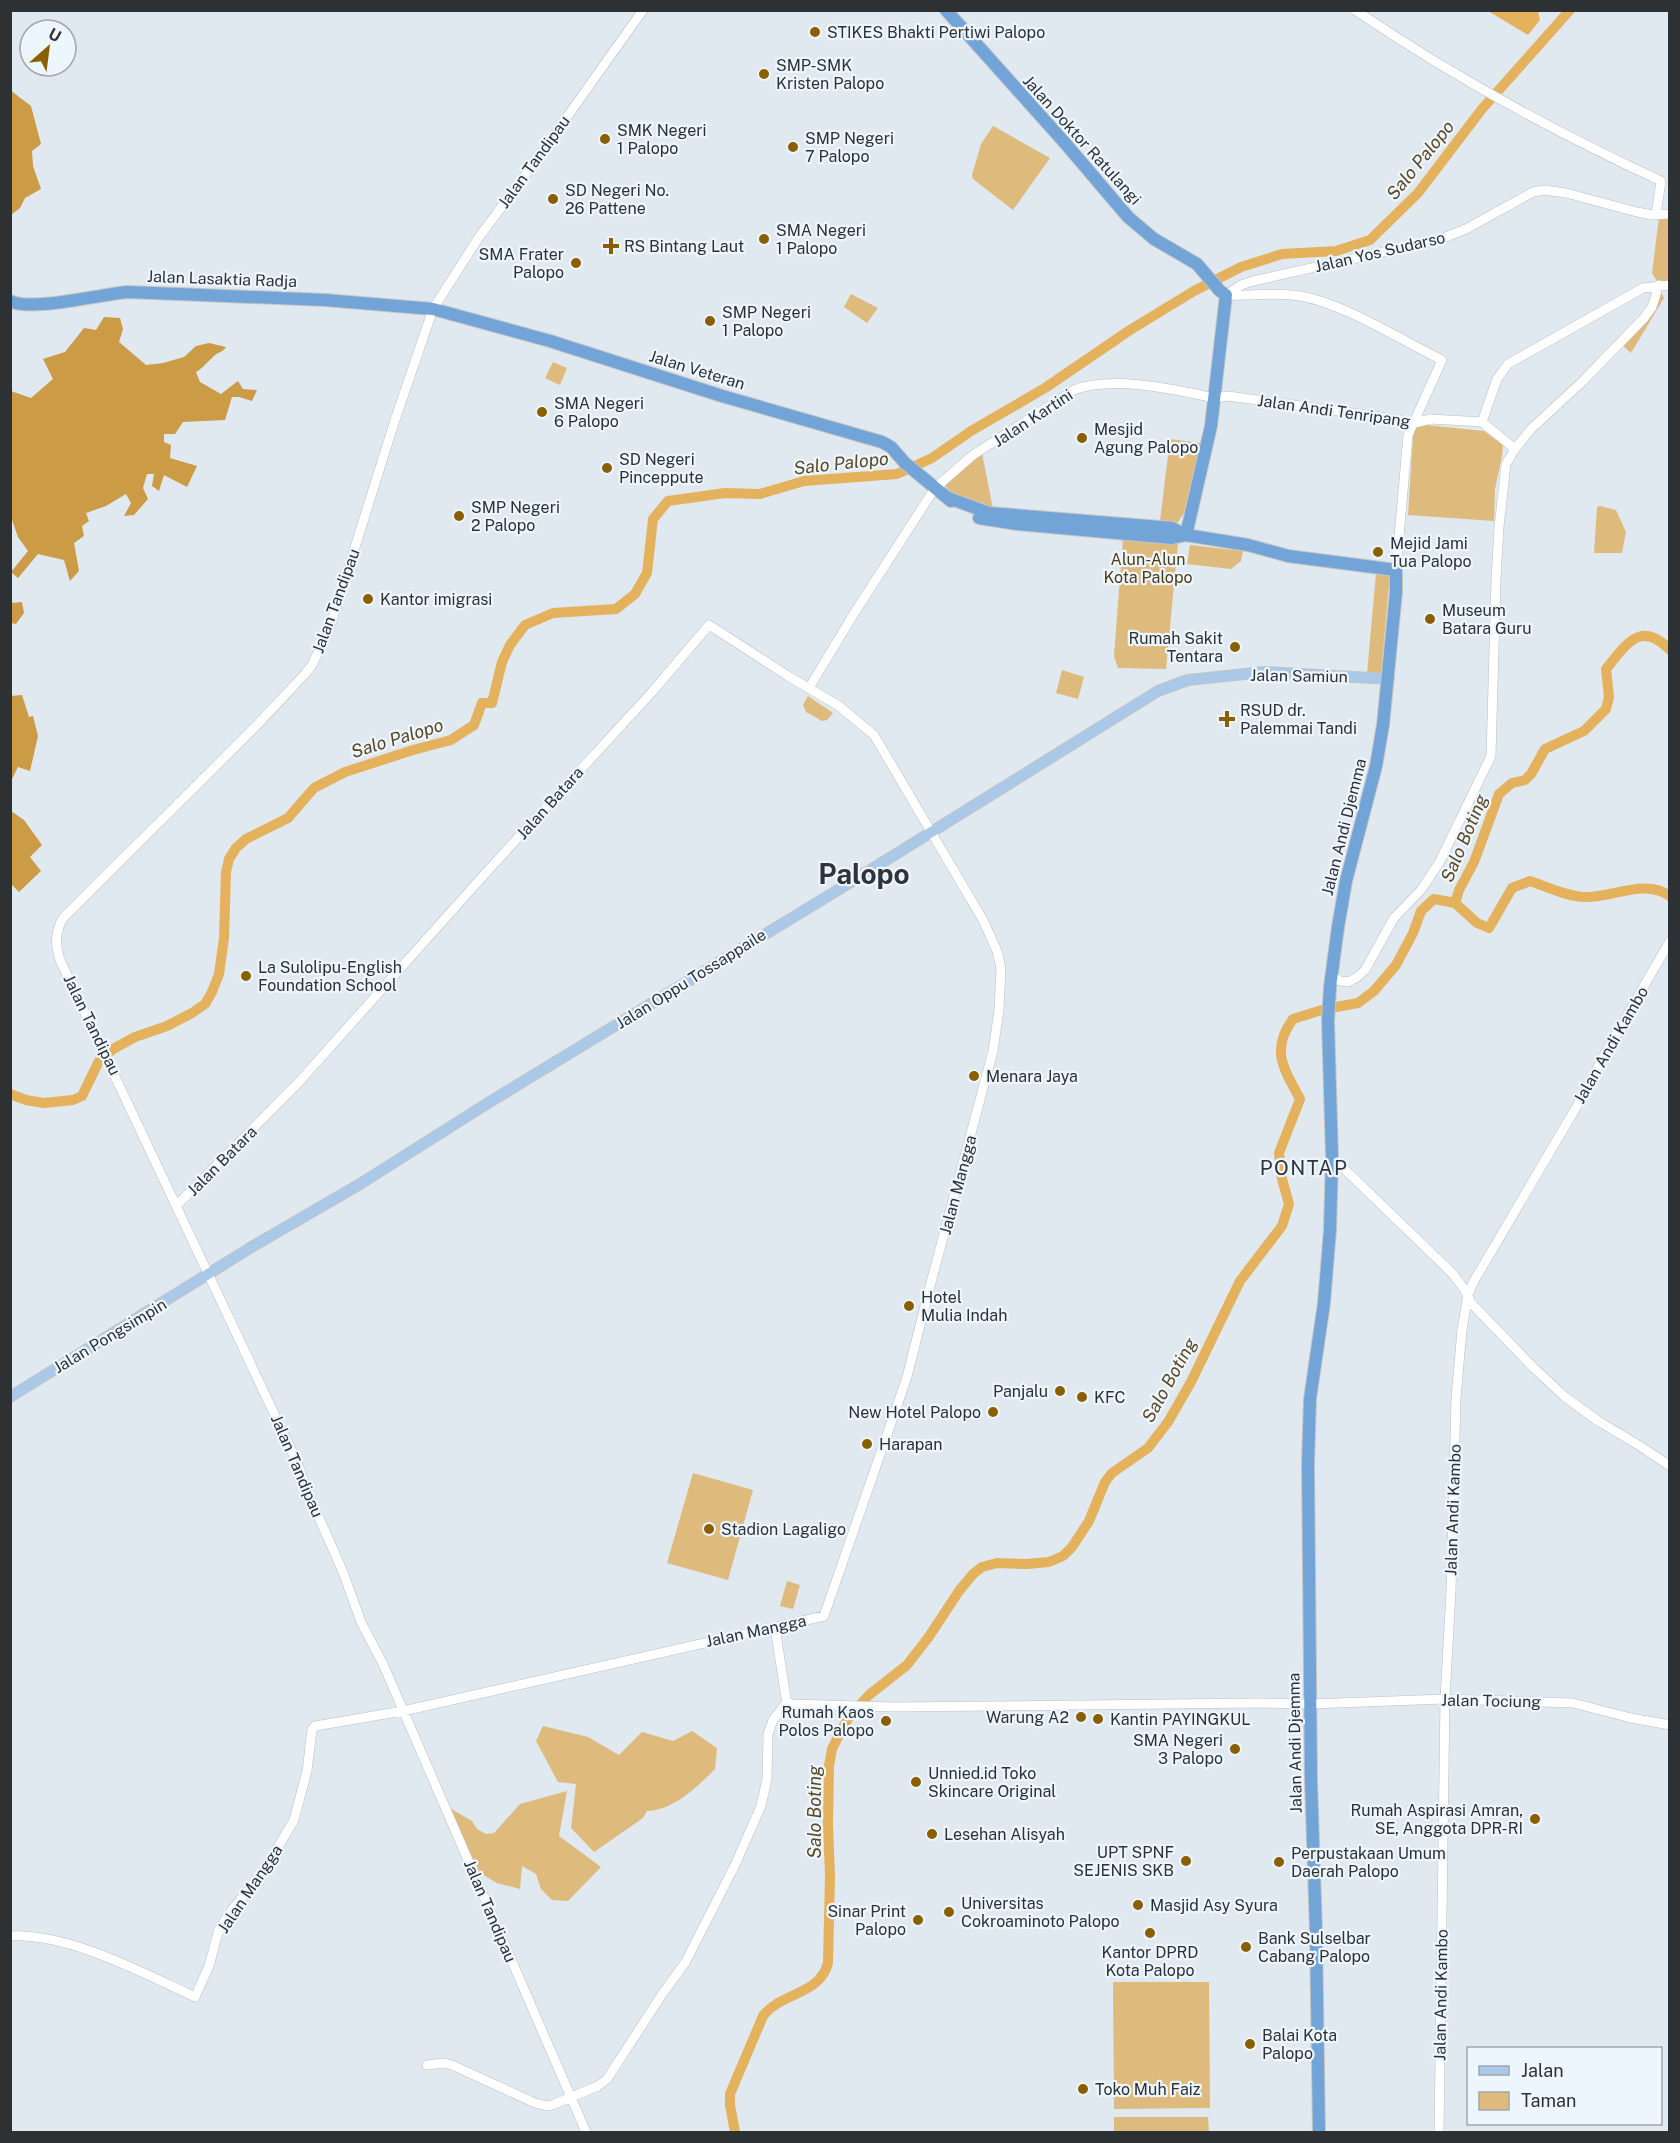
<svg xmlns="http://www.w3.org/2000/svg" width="1680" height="2143" viewBox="0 0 1680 2143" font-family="'Public Sans',sans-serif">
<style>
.green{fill:#dfba7d}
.forest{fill:#cb9b45}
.water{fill:#e4b25d}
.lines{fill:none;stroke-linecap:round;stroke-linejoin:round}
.river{stroke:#e4b25d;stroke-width:10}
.secondary-casing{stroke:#b7bfc7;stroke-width:10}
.primary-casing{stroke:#c4c5c6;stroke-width:12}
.highway-casing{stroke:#c4c5c6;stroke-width:14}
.secondary{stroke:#fff;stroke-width:9}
.primary{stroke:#aac8e8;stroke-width:10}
.highway{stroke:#72a4d8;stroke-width:12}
.poi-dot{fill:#895f00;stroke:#edf5fd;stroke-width:2}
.labels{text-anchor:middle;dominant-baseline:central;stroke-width:4.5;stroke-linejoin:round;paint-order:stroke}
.poi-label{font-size:16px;fill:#2e3134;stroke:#edf5fd;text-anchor:start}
.street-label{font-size:16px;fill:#2e3134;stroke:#edf5fd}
.park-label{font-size:16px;fill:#4e3a15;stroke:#edf5fd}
.water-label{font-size:18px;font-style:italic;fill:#5c4724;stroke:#edf5fd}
.quarter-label{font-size:20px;letter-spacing:1.5px;fill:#2e343a;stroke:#edf5fd}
.town-label{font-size:28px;font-weight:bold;fill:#2e343a;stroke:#edf5fd}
</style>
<rect width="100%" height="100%" fill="#e0e8f0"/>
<path class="green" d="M 993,126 L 1050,158 L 1013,210 L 973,179 L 972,175 L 981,144 Z
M 1669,216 L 1669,282 L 1658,283 L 1652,273 L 1659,217 Z
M 1660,290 L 1664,298 L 1631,353 L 1621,344 Z
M 851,294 L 878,308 L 867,323 L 844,307 Z
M 553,362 L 567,368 L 560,385 L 545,378 Z
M 1426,425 L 1484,431 L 1503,445 L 1502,456 L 1495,489 L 1494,521 L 1408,515 L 1413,437 L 1415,428 Z
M 1170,439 L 1201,443 L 1184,513 L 1178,522 L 1172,524 L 1160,521 Z
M 982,453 L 993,509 L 950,494 L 945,484 Z
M 1600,506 L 1616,510 L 1626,532 L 1622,553 L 1594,553 L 1597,507 Z
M 1123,538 L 1178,543 L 1166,669 L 1118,668 L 1114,656 Z
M 1190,545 L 1243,551 L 1241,561 L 1231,569 L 1187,564 Z
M 1376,573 L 1390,574 L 1381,674 L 1367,674 Z
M 1062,670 L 1084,677 L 1078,699 L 1056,693 Z
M 808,696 L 833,713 L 827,720 L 822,721 L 806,712 L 803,705 Z
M 693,1473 L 753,1490 L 728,1580 L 667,1563 Z
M 787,1581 L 800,1585 L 793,1609 L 780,1606 Z
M 543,1726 L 588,1737 L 619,1755 L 642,1732 L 673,1741 L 692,1731 L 717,1748 L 715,1769 C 697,1787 674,1810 647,1811 L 643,1818 L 594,1852 L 571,1828 L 576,1784 L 558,1782 L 536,1741 Z
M 567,1791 L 559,1836 L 601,1867 L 568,1901 L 552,1900 L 541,1889 L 536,1874 L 522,1866 L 520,1889 L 497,1883 L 480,1873 L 448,1807 L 472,1821 L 477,1829 L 486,1834 L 494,1833 L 520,1804 Z
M 1113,1982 L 1209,1982 L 1210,2108 L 1114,2109 Z
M 1114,2117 L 1208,2117 L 1209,2132 L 1114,2132 Z"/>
<path class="forest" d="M 10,90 L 31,106 L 41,144 L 32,151 L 33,166 L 41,189 L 25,198 L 20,208 L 11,215 Z
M 104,317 L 120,318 L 123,329 L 119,342 L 146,365 L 163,363 L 184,357 L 196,346 L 209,343 L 226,347 C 222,353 217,352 213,357 C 207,362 204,367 196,372 L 200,382 L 221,394 L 238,381 L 243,389 L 257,390 L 252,401 L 239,397 L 232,397 L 225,420 L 183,422 L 175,434 L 164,434 L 164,442 L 171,445 L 170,458 L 197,466 L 187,487 L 164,475 L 159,491 L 152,486 L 154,474 L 147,474 L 143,488 L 148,499 L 134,515 L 124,516 L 131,503 L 126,494 L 106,506 L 86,513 L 89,521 L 82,526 L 84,536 L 74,543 L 79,571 L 70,581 L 64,560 L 38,554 L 18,578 L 11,572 L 28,551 L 18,537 L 11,517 L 11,391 L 31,398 L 53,379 L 43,359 L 65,352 L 84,328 L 96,330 Z
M 22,602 L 24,613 L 16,624 L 11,623 L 11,603 Z
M 22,695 L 29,717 L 33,716 L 38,736 L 30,771 L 18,767 L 11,781 L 11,696 Z
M 11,811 L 24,820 L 42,845 L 30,857 L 41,871 L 19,892 L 11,884 Z"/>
<path class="water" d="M 1488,11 L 1538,11 L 1540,20 L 1528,35 Z"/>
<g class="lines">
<path class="river" d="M 1455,903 L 1459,890 L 1474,862 L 1499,794 L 1512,783 L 1525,780 L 1531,774 L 1545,749 L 1584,731 L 1606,709 L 1609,697 L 1606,669 C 1626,645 1640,619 1670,650
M 10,1094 L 26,1100 L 44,1103 L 73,1100 L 82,1096 L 99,1061 L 113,1049 L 135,1037 L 167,1026 L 192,1013 L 205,1004 L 212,992 L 219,974 L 224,938 L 226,872 L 229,859 L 236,848 L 246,839 L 288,818 L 314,788 L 345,772 L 413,750 L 451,740 L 474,725 L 482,703 L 492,703 L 502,662 L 510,645 L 525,625 L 553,613 L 616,609 L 635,594 L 647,573 L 653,519 L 668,501 L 725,493 L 760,494 L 804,481 L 897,474 L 932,458 L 971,431 L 1045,388 L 1130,330 L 1194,291 L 1241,267 L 1282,254 L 1336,251 L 1370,240 L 1418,193 L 1482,109 L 1570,10
M 735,2132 L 730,2105 L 730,2094 L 763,2016 C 781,1992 820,1995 828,1963 L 830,1875 L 828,1825 L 829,1766 L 832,1749 L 842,1729 L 849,1717 L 869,1695 L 907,1665 L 928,1638 L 959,1591 L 973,1574 L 982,1567 L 997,1563 L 1027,1564 L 1049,1562 L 1063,1556 L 1072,1547 L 1089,1521 L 1105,1482 L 1112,1473 L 1148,1448 L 1168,1422 L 1191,1382 L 1240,1281 L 1282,1226 L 1289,1204 L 1282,1179 L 1279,1153 L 1300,1099 C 1284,1069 1270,1050 1293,1019 L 1325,1009 L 1358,1003 L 1374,991 L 1396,965 L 1413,933 L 1421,911 L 1434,899 L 1455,903 L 1477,923 L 1489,928 L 1512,888 L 1530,881 C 1547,887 1566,896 1584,897 C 1612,898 1645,878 1670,896"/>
<g class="secondary-casing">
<path id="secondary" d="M 1355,10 C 1452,76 1555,132 1661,181 L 1656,215
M 1226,295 L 1241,285 L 1253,281 L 1438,240 L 1466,229 L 1533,192 L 1544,190 L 1566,193 L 1637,212 L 1652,215 L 1670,214
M 1226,295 C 1251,296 1275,292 1300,296 C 1343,303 1401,340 1442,360 L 1408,435 L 1396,570
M 1482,422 L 1497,379 L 1508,364 L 1643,288 L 1670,285
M 809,688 L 855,612 L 935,488 L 973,455 L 1074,390 C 1112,375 1176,390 1215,398 L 1228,396 L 1374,416 L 1414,423 L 1431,419 L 1482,422 L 1515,449
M 1331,976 L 1340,981 L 1348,982 L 1356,978 L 1365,970 L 1394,918 L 1421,890 L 1439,863 L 1491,756 L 1496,579 L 1499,527 L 1506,464 L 1515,449 L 1531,429 L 1583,381 L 1644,318 L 1652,307 L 1659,285
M 1332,1157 L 1452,1273 L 1465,1290 L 1471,1303 L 1534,1368 L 1564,1396 L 1598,1421 L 1640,1446 L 1670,1466
M 775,1627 L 786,1698 L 787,1702 L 792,1704 L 894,1707 L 1258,1703 L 1310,1704 L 1445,1699 L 1573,1703 L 1631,1718 L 1670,1725
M 10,1936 C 69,1933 143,1973 195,1997 L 209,1966 L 219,1929 L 232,1910 L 263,1872 L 294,1820 L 307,1771 L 312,1730 L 315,1726 L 403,1711 L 824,1616 L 907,1377 L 929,1290 L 993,1051 L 999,1010 L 1001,968 L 997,951 L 983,920 L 874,735 L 839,706 L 788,676 L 709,625 L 652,692 L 482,877 L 299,1082 L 176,1206
M 427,2065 L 444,2063 L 452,2065 L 535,2103 L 547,2106 L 552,2105 L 598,2086 L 607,2079 L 663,1993 L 685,1963 L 735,1865 L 761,1806 L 767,1779 L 768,1734 L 773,1720 L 787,1702
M 586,2132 L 383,1664 L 361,1622 L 343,1572 L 309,1495 L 297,1462 L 60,960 C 55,944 55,932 63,918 L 257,725 L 305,674 L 312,665 L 330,627 L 394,423 L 433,309 L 479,237 L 535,162 L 643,10
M 1439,2132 L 1445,1699 L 1451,1591 L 1456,1398 L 1462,1330 L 1468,1294 L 1474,1281 L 1584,1094 L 1603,1057 L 1670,941"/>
</g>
<g class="primary-casing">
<path id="primary" d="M 10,1397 L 250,1248 L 360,1184 L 488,1103 L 851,882 L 1158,691 L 1188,680 L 1264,672 L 1389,679"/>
</g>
<g class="highway-casing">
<path id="highway" d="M 946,10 L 1065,143 L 1128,217 L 1154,239 L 1197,264 L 1220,291 L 1226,295 L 1211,426 L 1186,535
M 10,301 C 31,312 101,294 128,292 L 325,300 L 433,309 L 550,341 L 722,396 L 882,442 L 891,447 L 905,463 L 951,501
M 946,497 L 989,513 L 1172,528 L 1186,535 L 1248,545 L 1288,556 L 1396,570 L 1396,592 L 1383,725 L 1376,766 L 1346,881 L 1338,927 L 1330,987 L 1328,1022 L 1332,1157 L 1330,1230 L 1324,1303 L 1310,1399 L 1308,1464 L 1311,1780 L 1316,1932 L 1319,2132
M 979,518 L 1017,524 L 1172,538 L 1186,535"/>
</g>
<use href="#secondary" class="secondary"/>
<use href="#primary" class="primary"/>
<use href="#highway" class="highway"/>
</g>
<g class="poi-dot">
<circle cx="815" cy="32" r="6"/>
<circle cx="764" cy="74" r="6"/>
<circle cx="605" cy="139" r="6"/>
<circle cx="793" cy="147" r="6"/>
<circle cx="553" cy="199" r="6"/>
<circle cx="764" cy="239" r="6"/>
<path d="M608 237h6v6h6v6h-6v6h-6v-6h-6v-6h6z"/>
<circle cx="576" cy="263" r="6"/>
<circle cx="710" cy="321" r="6"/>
<circle cx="542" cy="412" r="6"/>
<circle cx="1082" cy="438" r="6"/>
<circle cx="607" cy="468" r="6"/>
<circle cx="459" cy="516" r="6"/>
<circle cx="1378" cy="552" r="6"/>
<circle cx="368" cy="599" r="6"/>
<circle cx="1430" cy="619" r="6"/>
<circle cx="1235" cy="647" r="6"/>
<path d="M1224 710h6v6h6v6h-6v6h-6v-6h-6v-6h6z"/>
<circle cx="246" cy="976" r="6"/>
<circle cx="974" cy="1076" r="6"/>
<circle cx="909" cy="1306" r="6"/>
<circle cx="1060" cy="1391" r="6"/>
<circle cx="1082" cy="1397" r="6"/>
<circle cx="993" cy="1412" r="6"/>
<circle cx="867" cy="1444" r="6"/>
<circle cx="709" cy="1529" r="6"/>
<circle cx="1081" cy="1717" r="6"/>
<circle cx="1098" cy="1719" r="6"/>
<circle cx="886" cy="1721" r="6"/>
<circle cx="1235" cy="1749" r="6"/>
<circle cx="916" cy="1782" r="6"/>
<circle cx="1535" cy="1819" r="6"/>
<circle cx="932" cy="1834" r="6"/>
<circle cx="1186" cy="1861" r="6"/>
<circle cx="1279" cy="1862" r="6"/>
<circle cx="1138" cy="1905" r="6"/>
<circle cx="949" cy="1912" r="6"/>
<circle cx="918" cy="1920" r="6"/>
<circle cx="1150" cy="1933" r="6"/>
<circle cx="1246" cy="1947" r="6"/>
<circle cx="1250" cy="2044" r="6"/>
<circle cx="1083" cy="2089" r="6"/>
</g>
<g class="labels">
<g class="poi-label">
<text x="827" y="32">STIKES Bhakti Pertiwi Palopo</text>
<text x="776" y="65">SMP-SMK<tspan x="776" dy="18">Kristen Palopo</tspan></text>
<text x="617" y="130">SMK Negeri<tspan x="617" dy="18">1 Palopo</tspan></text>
<text x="805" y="138">SMP Negeri<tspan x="805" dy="18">7 Palopo</tspan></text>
<text x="565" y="190">SD Negeri No.<tspan x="565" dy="18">26 Pattene</tspan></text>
<text x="776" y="230">SMA Negeri<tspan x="776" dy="18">1 Palopo</tspan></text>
<text x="624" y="246">RS Bintang Laut</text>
<text x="564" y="254" text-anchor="end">SMA Frater<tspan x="564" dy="18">Palopo</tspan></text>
<text x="722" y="312">SMP Negeri<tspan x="722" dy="18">1 Palopo</tspan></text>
<text x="554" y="403">SMA Negeri<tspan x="554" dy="18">6 Palopo</tspan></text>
<text x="1094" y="429">Mesjid<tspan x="1094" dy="18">Agung Palopo</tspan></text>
<text x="619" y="459">SD Negeri<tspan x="619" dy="18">Pinceppute</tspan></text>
<text x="471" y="507">SMP Negeri<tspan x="471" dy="18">2 Palopo</tspan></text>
<text x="1390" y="543">Mejid Jami<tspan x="1390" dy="18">Tua Palopo</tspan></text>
<text x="380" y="599">Kantor imigrasi</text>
<text x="1442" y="610">Museum<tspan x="1442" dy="18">Batara Guru</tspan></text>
<text x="1223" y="638" text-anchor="end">Rumah Sakit<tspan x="1223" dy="18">Tentara</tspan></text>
<text x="1240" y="710">RSUD dr.<tspan x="1240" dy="18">Palemmai Tandi</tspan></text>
<text x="258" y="967">La Sulolipu-English<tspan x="258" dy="18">Foundation School</tspan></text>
<text x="986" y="1076">Menara Jaya</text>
<text x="921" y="1297">Hotel<tspan x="921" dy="18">Mulia Indah</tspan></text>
<text x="1048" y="1391" text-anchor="end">Panjalu</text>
<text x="1094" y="1397">KFC</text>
<text x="981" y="1412" text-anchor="end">New Hotel Palopo</text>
<text x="879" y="1444">Harapan</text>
<text x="721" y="1529">Stadion Lagaligo</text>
<text x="874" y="1712" text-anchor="end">Rumah Kaos<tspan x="874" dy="18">Polos Palopo</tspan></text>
<text x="1069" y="1717" text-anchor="end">Warung A2</text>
<text x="1110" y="1719">Kantin PAYINGKUL</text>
<text x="1223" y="1740" text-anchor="end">SMA Negeri<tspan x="1223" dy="18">3 Palopo</tspan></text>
<text x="928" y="1773">Unnied.id Toko<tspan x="928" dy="18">Skincare Original</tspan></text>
<text x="1523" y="1810" text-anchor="end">Rumah Aspirasi Amran,<tspan x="1523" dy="18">SE, Anggota DPR-RI</tspan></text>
<text x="944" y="1834">Lesehan Alisyah</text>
<text x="1174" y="1852" text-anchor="end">UPT SPNF<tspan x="1174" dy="18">SEJENIS SKB</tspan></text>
<text x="1291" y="1853">Perpustakaan Umum<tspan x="1291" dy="18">Daerah Palopo</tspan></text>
<text x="961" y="1903">Universitas<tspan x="961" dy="18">Cokroaminoto Palopo</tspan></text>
<text x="1150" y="1905">Masjid Asy Syura</text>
<text x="906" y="1911" text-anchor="end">Sinar Print<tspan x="906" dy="18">Palopo</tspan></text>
<text x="1258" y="1938">Bank Sulselbar<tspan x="1258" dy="18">Cabang Palopo</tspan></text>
<text x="1150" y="1952" text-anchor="middle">Kantor DPRD<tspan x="1150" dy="18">Kota Palopo</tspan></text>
<text x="1262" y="2035">Balai Kota<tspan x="1262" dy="18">Palopo</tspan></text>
<text x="1095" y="2089">Toko Muh Faiz</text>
</g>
<g class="street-label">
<text transform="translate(1082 140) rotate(48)">Jalan Doktor Ratulangi</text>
<text transform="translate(534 162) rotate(-54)">Jalan Tandipau</text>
<text transform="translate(1380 252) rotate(-13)">Jalan Yos Sudarso</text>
<text transform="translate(222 279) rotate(2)">Jalan Lasaktia Radja</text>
<text transform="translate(697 370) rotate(17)">Jalan Veteran</text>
<text transform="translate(1334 411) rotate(8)">Jalan Andi Tenripang</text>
<text transform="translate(1033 418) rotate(-33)">Jalan Kartini</text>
<text transform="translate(336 601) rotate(-70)">Jalan Tandipau</text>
<text transform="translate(1299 676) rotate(1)">Jalan Samiun</text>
<text transform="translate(550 803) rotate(-48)">Jalan Batara</text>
<text transform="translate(1344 827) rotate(-76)">Jalan Andi Djemma</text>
<text transform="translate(691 979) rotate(-32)">Jalan Oppu Tossappaile</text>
<text transform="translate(92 1025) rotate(64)">Jalan Tandipau</text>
<text transform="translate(1611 1045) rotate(-60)">Jalan Andi Kambo</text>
<text transform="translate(222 1161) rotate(-45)">Jalan Batara</text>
<text transform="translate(958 1185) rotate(-75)">Jalan Mangga</text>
<text transform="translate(110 1336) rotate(-31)">Jalan Pongsimpin</text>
<text transform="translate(297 1466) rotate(67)">Jalan Tandipau</text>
<text transform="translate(1453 1510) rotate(-88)">Jalan Andi Kambo</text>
<text transform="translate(756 1631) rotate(-12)">Jalan Mangga</text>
<text transform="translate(1491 1701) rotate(1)">Jalan Tociung</text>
<text transform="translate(1295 1743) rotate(-91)">Jalan Andi Djemma</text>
<text transform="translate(250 1889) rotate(-56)">Jalan Mangga</text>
<text transform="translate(490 1911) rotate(67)">Jalan Tandipau</text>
<text transform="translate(1441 1995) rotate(-89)">Jalan Andi Kambo</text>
</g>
<g class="park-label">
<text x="1148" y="559">Alun-Alun<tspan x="1148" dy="18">Kota Palopo</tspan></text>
</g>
<g class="water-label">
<text transform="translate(1420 160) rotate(-51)">Salo Palopo</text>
<text transform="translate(841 463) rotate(-6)">Salo Palopo</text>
<text transform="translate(397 738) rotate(-17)">Salo Palopo</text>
<text transform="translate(1464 838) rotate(-67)">Salo Boting</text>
<text transform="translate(1169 1380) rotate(-61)">Salo Boting</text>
<text transform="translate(814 1812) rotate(-90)">Salo Boting</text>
</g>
<g class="quarter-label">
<text x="1304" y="1168">PONTAP</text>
</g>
<g class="town-label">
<text x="864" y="873">Palopo</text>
</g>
</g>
<rect width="1680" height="2143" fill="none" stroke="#2e3134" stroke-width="24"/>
<rect x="1467" y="2047" width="195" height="78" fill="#edf5fd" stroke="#a1a7ad" stroke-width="1.5"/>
<rect x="1479" y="2066" width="30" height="9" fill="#aac8e8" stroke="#a1a7ad" stroke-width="1.5"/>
<text x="1521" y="2077" font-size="18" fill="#2e3134">Jalan</text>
<rect x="1479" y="2092" width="30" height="18" fill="#dfba7d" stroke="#a1a7ad" stroke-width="1.5"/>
<text x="1521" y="2107" font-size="18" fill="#2e3134">Taman</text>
<g transform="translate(48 48) rotate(28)"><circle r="28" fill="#edf5fd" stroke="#a1a7ad" stroke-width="1.5"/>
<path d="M0-4.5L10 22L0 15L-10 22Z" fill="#895f00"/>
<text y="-9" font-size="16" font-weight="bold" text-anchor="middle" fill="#2e3134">U</text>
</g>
</svg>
